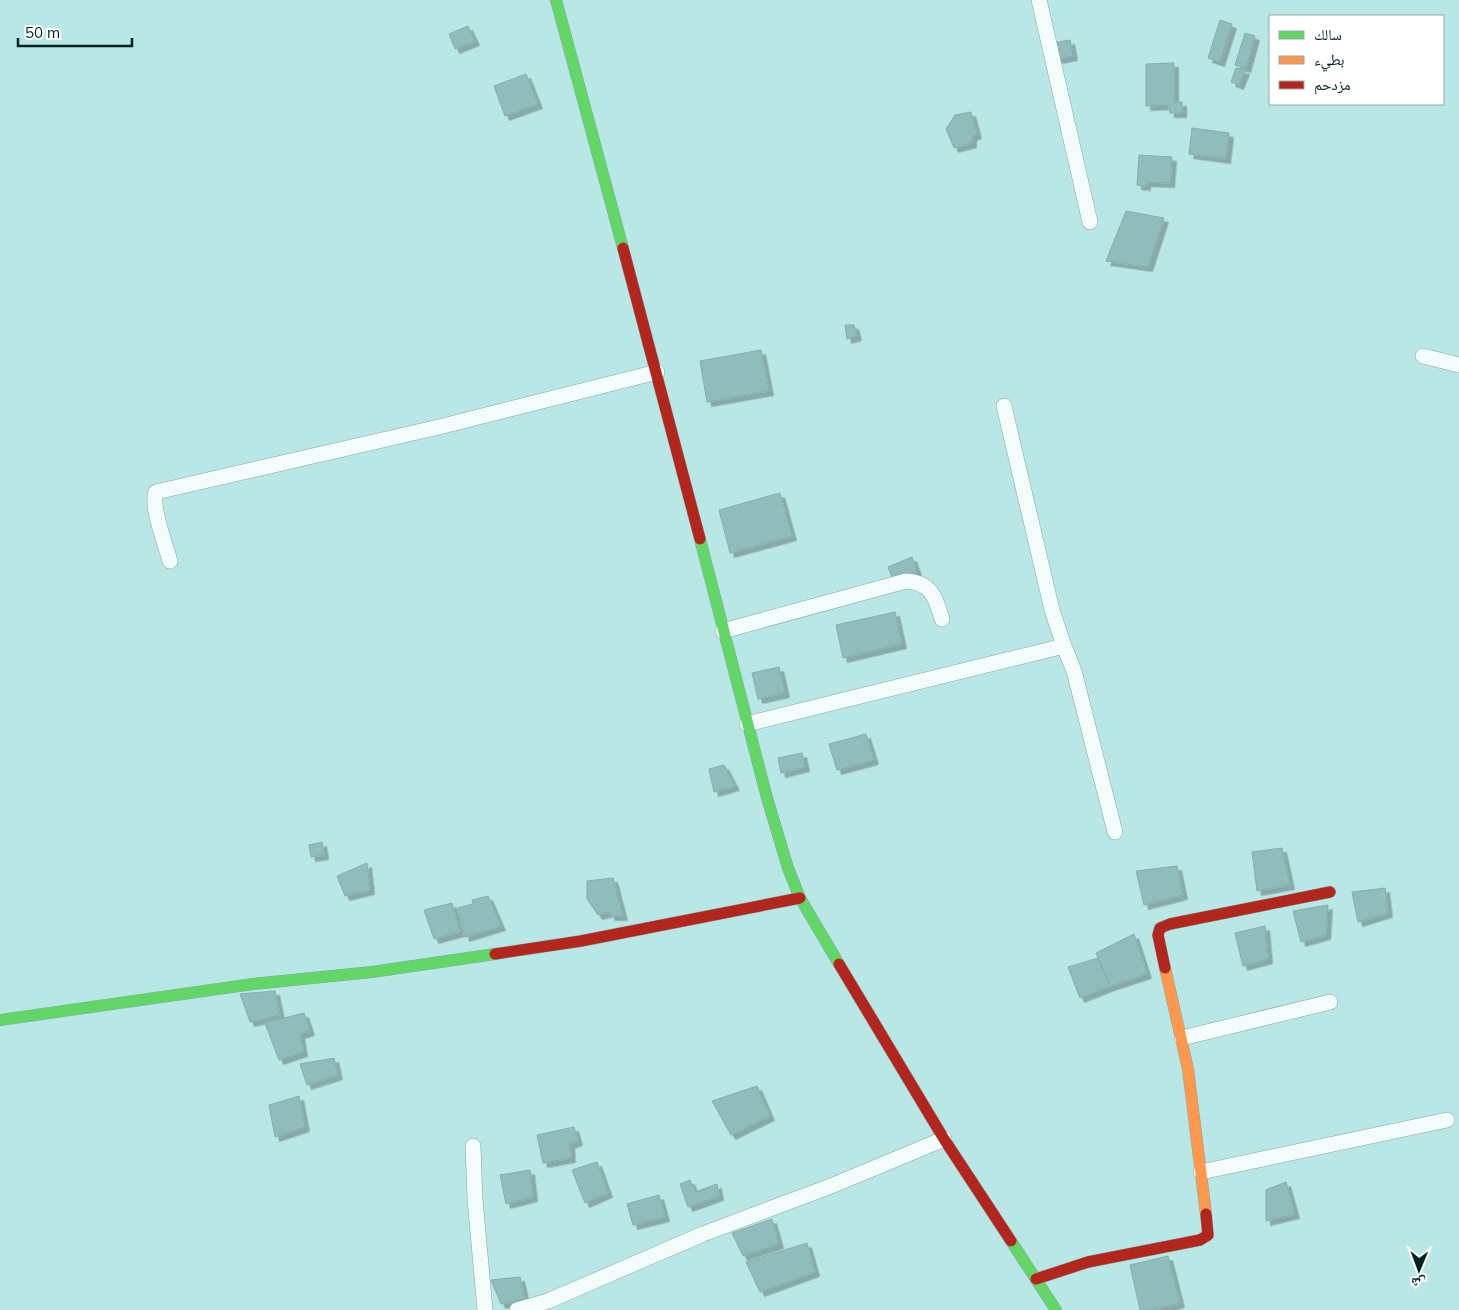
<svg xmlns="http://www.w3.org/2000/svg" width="1459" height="1310" viewBox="0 0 1459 1310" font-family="Mulish,'Noto Naskh Arabic',sans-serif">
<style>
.building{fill:#90bdbc;stroke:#81aead;filter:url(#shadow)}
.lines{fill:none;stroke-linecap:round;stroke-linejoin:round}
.street-casing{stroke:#81a7a6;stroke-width:16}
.fast-casing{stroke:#81a7a6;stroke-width:12}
.slow-casing{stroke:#81a7a6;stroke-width:12}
.jam-casing{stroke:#81a7a6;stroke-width:12}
.street{stroke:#f4fbfb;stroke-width:15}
.fast{stroke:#63d668;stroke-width:11}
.slow{stroke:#ff974d;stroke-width:11}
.jam{stroke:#b3261e;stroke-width:11}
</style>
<defs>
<filter id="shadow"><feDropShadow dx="4.5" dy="4.5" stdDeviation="0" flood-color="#0004"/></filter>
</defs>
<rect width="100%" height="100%" fill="#b9e7e6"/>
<path class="building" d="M 1220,20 L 1232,24 L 1220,62 L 1208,58 Z
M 468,26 L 475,41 L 455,49 L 449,34 Z
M 1245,33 L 1255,36 L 1246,68 L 1235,65 Z
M 1070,40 L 1073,56 L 1058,59 L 1047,44 Z
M 1174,63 L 1174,102 L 1182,102 L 1182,113 L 1170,113 L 1169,105 L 1146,106 L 1146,64 Z
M 1236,68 L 1245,70 L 1239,85 L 1231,82 Z
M 526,74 L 538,104 L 505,116 L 494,86 Z
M 971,112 L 977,134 L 972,136 L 972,143 L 954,148 L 946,129 L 955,115 Z
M 1192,128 L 1229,133 L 1226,159 L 1189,154 Z
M 1139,155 L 1172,157 L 1170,183 L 1146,182 L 1146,186 L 1137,185 Z
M 1126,211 L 1164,218 L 1148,267 L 1106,261 Z
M 845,325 L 854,325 L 857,336 L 847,339 Z
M 761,350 L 769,391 L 707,402 L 700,361 Z
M 780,493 L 792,536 L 730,553 L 719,510 Z
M 912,557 L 917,571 L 893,580 L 888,567 Z
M 895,612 L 902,644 L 843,658 L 836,625 Z
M 779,667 L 785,693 L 758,699 L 752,673 Z
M 866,734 L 874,760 L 837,770 L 829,744 Z
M 802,753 L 805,767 L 781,773 L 778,758 Z
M 724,765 L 735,786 L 714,792 L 709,769 Z
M 322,842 L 324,855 L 311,857 L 309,845 Z
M 1282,848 L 1290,885 L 1257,891 L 1252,852 Z
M 367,863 L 370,890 L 345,896 L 337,876 Z
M 1177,866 L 1183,895 L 1144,905 L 1136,871 Z
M 613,878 L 623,916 L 610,916 L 610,912 L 598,915 L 587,899 L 587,881 Z
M 1385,888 L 1388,913 L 1358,922 L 1352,892 Z
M 488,896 L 501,926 L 465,937 L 458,908 L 473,904 L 472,900 Z
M 452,903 L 460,932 L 434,939 L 424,910 Z
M 1328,905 L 1326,935 L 1301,942 L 1293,911 Z
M 1265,926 L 1268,959 L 1243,966 L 1235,933 Z
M 1134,934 L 1147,974 L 1110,986 L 1096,953 Z
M 1098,958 L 1110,986 L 1080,998 L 1068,967 Z
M 275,991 L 280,1015 L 250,1022 L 240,994 Z
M 304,1013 L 310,1031 L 300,1034 L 303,1052 L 279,1060 L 265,1023 Z
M 334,1058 L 338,1075 L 307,1085 L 300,1064 Z
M 757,1086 L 770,1116 L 731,1135 L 712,1101 Z
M 299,1096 L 305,1127 L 275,1137 L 269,1105 Z
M 574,1127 L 578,1141 L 570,1144 L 571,1158 L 543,1163 L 537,1135 Z
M 597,1162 L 608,1193 L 585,1203 L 572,1170 Z
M 530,1170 L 533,1197 L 506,1204 L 500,1175 Z
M 690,1180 L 695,1192 L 717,1184 L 719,1196 L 688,1207 L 680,1184 Z
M 1286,1182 L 1295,1214 L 1266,1221 L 1266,1190 Z
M 659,1195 L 665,1217 L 633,1225 L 627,1204 Z
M 772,1219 L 779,1244 L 743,1256 L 732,1233 Z
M 807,1243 L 815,1272 L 760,1292 L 746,1262 Z
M 1168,1256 L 1180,1303 L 1155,1310 L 1140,1310 L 1130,1265 Z
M 520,1277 L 525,1299 L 501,1304 L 491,1280 Z"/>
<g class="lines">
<g class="street-casing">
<path id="street" d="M 1039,0 L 1090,222
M 1423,356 L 1459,365
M 1004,406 L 1052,610 L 1064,646
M 170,561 C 166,546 150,505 156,492 L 439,427 L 657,372
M 723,631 L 906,581 C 931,582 936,598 942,619
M 747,724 L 1064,646 L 1074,671 L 1115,832
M 1182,1038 L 1330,1002
M 473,1146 L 475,1199 L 485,1310
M 1201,1172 L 1447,1120
M 517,1310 L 548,1301 L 703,1234 L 831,1186 L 944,1139"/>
</g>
<g class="fast-casing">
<path id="fast" d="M 556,0 L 623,248
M 700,539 L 767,798 L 788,868 L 800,898 L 839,964
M 0,1020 L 253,984 L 372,972 L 495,954
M 1011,1241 L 1056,1310"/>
</g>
<g class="slow-casing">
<path id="slow" d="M 1165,968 L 1188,1069 L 1206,1214"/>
</g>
<g class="jam-casing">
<path id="jam" d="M 623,248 L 700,539
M 495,954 L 581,941 L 800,898
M 839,964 L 944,1139 L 1011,1241
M 1165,968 L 1158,935 L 1160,928 L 1170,924 L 1330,892
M 1036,1279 L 1088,1262 L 1200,1240 L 1208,1235 L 1206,1214"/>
</g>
<use href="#street" class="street"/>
<use href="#fast" class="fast"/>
<use href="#slow" class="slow"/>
<use href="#jam" class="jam"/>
</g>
<rect x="1269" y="15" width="175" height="90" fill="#ffffff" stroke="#99a7a7"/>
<rect x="1279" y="31" width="25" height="8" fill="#63d668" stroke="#99a7a7"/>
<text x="1314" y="40" font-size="15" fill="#002322">سالك</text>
<rect x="1279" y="56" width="25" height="8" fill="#ff974d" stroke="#99a7a7"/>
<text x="1314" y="65" font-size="15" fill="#002322">بطيء</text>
<rect x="1279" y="81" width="25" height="8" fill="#b3261e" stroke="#99a7a7"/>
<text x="1314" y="90" font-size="15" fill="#002322">مزدحم</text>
<g transform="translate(1419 1270) rotate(181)" stroke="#ffffff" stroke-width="4" paint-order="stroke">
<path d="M0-4L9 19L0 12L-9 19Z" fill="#002322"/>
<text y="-8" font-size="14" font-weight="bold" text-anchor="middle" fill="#002322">ش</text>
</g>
<path d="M18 38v8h114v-8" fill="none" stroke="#002322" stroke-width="2.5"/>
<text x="25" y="38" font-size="15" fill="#002322" stroke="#ffffff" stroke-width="4" paint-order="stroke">50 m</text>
</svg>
